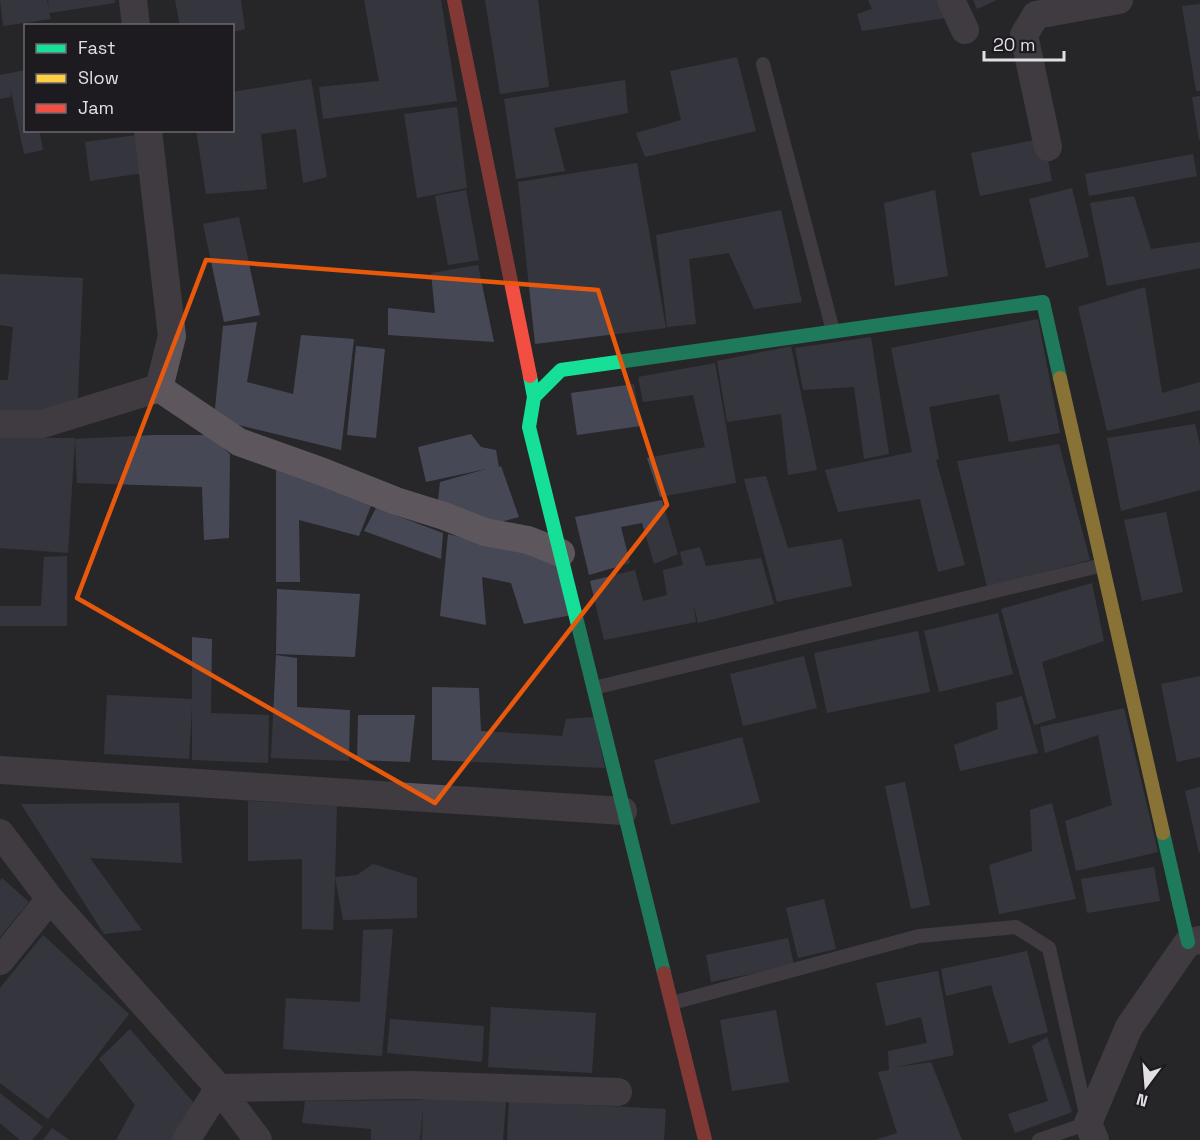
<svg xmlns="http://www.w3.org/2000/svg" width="1200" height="1140" viewBox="0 0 1200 1140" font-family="'Space Grotesk',sans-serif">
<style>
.building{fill:#474856}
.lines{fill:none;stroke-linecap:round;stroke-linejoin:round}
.lane{stroke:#5d565d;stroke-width:14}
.street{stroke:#5d565d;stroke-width:28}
.fast{stroke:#16e098;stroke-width:14}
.slow{stroke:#ffcf43;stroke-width:14}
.jam{stroke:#f24e42;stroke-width:14}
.marked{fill:none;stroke:#e8590c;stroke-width:4.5;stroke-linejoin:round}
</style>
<rect width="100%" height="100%" fill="#272629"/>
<path class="building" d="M 0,0 L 47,0 L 49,9 L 48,0 L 115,0 L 115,3 L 49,13 L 51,19 L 3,26 Z
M 175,0 L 241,0 L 245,29 L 232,32 L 232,26 L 180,26 Z
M 364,0 L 441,0 L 457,101 L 323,119 L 319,87 L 379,81 Z
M 485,0 L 538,0 L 549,87 L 500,94 Z
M 868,0 L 937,0 L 945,18 L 862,31 L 857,14 L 872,9 Z
M 973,0 L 997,0 L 977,9 Z
M 1200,4 L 1200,91 L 1196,91 L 1182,6 Z
M 737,57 L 756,131 L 645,157 L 636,133 L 681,120 L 670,71 Z
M 26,70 L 26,130 L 39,130 L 43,150 L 24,154 L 10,87 L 11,97 L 0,99 L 0,75 Z
M 311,79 L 327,177 L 303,183 L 296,129 L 261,134 L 267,189 L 206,194 L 196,130 L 232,130 L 232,92 Z
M 625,80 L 628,113 L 554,128 L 565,171 L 516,179 L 504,99 Z
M 1200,96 L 1200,140 L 1199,140 L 1192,97 Z
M 457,107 L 467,188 L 417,198 L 404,114 Z
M 144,134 L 150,172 L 90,181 L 85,142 Z
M 1044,138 L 1052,181 L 980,196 L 971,153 Z
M 1193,154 L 1197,176 L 1089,196 L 1085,174 Z
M 637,163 L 666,328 L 535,344 L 518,182 Z
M 1072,188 L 1089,257 L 1046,268 L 1029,199 Z
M 466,190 L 479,260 L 448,265 L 435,196 Z
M 935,190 L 948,276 L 895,286 L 884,203 Z
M 1134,196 L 1151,249 L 1200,242 L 1200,268 L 1107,286 L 1090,203 Z
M 781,210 L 802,302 L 754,309 L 729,253 L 689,259 L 696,324 L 667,327 L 656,235 Z
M 239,217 L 260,315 L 224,322 L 203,224 Z
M 478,265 L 494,342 L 388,335 L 388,308 L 435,313 L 431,273 Z
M 0,274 L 83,278 L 77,418 L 0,415 L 0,380 L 8,380 L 13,327 L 0,325 Z
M 1145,287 L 1162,393 L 1200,382 L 1200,410 L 1107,431 L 1078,307 Z
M 1038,319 L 1060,433 L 1009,442 L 999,394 L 929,407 L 939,459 L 936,460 L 965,565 L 938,572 L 920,499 L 838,512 L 825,470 L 912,452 L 891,348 Z
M 257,322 L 247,382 L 293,394 L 301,335 L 354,339 L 341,450 L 214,419 L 223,326 Z
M 871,337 L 889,454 L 864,459 L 854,387 L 803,390 L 795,348 Z
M 356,346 L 385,349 L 376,438 L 347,435 Z
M 791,346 L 817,470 L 788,475 L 781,414 L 727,422 L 717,361 Z
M 715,363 L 736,483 L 660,497 L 647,458 L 705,447 L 693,395 L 643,402 L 638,377 Z
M 634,384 L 641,426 L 577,435 L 571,393 Z
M 1195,424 L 1200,445 L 1200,490 L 1121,511 L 1107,438 Z
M 471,434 L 481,447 L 496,450 L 499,467 L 501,466 L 519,517 L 489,525 L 438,500 L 440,482 L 486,469 L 426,482 L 418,447 Z
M 154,435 L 208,435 L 230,454 L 229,538 L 204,540 L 202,487 L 77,483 L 75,439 Z
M 0,438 L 75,438 L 68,553 L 0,548 Z
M 1059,444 L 1090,560 L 987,587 L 957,461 Z
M 276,466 L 371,506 L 359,536 L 299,520 L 300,582 L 276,582 Z
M 766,476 L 788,548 L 842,539 L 852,586 L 777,602 L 744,479 Z
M 662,500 L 678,554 L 654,564 L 642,523 L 621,527 L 630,563 L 589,575 L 575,517 Z
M 376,508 L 443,533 L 441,559 L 364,531 Z
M 1166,512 L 1183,592 L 1142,601 L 1124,520 Z
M 448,534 L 560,561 L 572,615 L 524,624 L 511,583 L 482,577 L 486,625 L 440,616 Z
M 700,547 L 706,566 L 761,558 L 774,604 L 698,623 L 693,603 L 696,622 L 604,640 L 590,581 L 635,570 L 643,601 L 667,595 L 663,570 L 683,565 L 680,552 Z
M 67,556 L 67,626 L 0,626 L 0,606 L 41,606 L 44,557 Z
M 1092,583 L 1104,641 L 1042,662 L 1056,718 L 1034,725 L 1001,609 Z
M 277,589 L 360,594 L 355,657 L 276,654 Z
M 998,613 L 1013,674 L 939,692 L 924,631 Z
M 918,631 L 930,692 L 827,713 L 814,653 Z
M 192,637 L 212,639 L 211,713 L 269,715 L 268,763 L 192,760 L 192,705 L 189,759 L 104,754 L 107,695 L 192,699 Z
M 276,655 L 297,658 L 297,707 L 350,710 L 349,761 L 271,758 Z
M 804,656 L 817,708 L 743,726 L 730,674 Z
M 1200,676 L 1200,757 L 1177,762 L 1161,684 Z
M 432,687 L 479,688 L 481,731 L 562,736 L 566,719 L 594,717 L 605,768 L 432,760 Z
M 1022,696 L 1038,753 L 960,771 L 954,745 L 998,729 L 996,703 Z
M 1124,708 L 1158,852 L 1076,871 L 1065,821 L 1112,805 L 1098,735 L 1045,753 L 1040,727 Z
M 358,715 L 415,715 L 410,762 L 357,760 Z
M 742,737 L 760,802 L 671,825 L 654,760 Z
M 905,782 L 930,905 L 911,909 L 885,786 Z
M 1200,787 L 1200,853 L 1199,853 L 1185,791 Z
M 248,801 L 337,806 L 335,877 L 357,875 L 373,864 L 417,878 L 417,918 L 343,920 L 335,877 L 333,930 L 302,929 L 302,859 L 248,861 Z
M 179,803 L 182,863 L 90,858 L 142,930 L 104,934 L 21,804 Z
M 1052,803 L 1076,899 L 999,914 L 989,865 L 1032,851 L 1030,810 Z
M 1154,867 L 1160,901 L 1087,913 L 1081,879 Z
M 2,878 L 29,902 L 0,937 L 0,881 Z
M 824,899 L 836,949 L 798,958 L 786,908 Z
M 393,929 L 382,1056 L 283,1049 L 286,998 L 360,1002 L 363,930 Z
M 43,935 L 129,1014 L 48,1119 L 0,1083 L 0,988 Z
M 788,938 L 794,965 L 711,982 L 706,955 Z
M 1027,951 L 1048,1032 L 1009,1044 L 991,985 L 946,996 L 941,969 Z
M 938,971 L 954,1055 L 892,1068 L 931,1062 L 962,1140 L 875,1140 L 897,1133 L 878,1072 L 889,1070 L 888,1051 L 927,1043 L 921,1017 L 886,1026 L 876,983 Z
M 491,1007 L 596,1013 L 592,1073 L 488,1067 Z
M 776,1010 L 789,1082 L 732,1091 L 720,1020 Z
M 390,1019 L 484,1026 L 482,1062 L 387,1053 Z
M 130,1029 L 200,1110 L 181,1140 L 116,1140 L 135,1105 L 99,1059 Z
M 1047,1037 L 1072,1112 L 1015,1133 L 1008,1114 L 1048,1101 L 1032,1046 Z
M 0,1093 L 43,1127 L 32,1140 L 20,1140 L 0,1123 Z
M 424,1095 L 506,1101 L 503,1140 L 422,1140 L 423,1107 L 420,1140 L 371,1140 L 371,1129 L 302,1123 L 305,1101 L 423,1100 Z
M 509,1101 L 666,1109 L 664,1140 L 507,1140 Z
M 52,1128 L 70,1140 L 43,1140 Z"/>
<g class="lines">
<path class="lane" d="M 763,64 L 833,331
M 594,688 L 1103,565
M 672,1003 L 919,936 L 1016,927 L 1049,948 L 1088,1123 L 1039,1140"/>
<path class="street" d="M 133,0 L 136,26
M 951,0 L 965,30
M 1048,147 L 1024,35 L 1036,15 L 1119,0
M 159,388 L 239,442 L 323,472 L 396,501 L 444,516 L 485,532 L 528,540 L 561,553
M 0,424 L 42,424 L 159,388 L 172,336 L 148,130
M 0,770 L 623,811
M 0,833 L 50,899 L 219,1088 L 258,1140
M 0,961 L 50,899
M 186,1140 L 219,1088 L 412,1085 L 618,1092
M 1095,1140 L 1088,1123 L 1129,1027 L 1188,942 L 1200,940"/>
<path class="fast" d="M 530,376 L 534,397 L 529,427 L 664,973
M 534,397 L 561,370 L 1043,302 L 1060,378
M 1163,833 L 1188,942"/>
<path class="slow" d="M 1060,378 L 1163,833"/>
<path class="jam" d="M 454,0 L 530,376
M 664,973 L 705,1140"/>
</g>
<path d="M0 0H1200V1140H0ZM 206,260 L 598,290 L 667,505 L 435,803 L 77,598 Z" fill="#272629" fill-opacity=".55" fill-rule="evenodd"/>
<path class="marked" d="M 206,260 L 598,290 L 667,505 L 435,803 L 77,598 Z"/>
<rect x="24" y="24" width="210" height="108" fill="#1d1b20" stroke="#6b696e" stroke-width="1.5"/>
<rect x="36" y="44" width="30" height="9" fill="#16e098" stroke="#6b696e" stroke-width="1.5"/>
<text x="78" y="54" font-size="18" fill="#e1dfe3">Fast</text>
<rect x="36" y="74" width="30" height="9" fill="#ffcf43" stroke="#6b696e" stroke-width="1.5"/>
<text x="78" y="84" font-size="18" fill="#e1dfe3">Slow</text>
<rect x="36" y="104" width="30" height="9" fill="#f24e42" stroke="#6b696e" stroke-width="1.5"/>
<text x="78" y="114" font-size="18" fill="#e1dfe3">Jam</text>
<g transform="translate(1146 1086) rotate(196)" stroke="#1d1b20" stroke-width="4.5" paint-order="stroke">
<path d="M0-4.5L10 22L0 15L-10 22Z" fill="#e1dfe3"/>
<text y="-9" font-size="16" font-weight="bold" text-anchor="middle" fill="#e1dfe3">N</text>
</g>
<path d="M984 51v9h80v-9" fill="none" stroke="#e1dfe3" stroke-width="3"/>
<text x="993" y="51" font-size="18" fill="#e1dfe3" stroke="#1d1b20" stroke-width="4.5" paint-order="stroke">20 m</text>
</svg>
